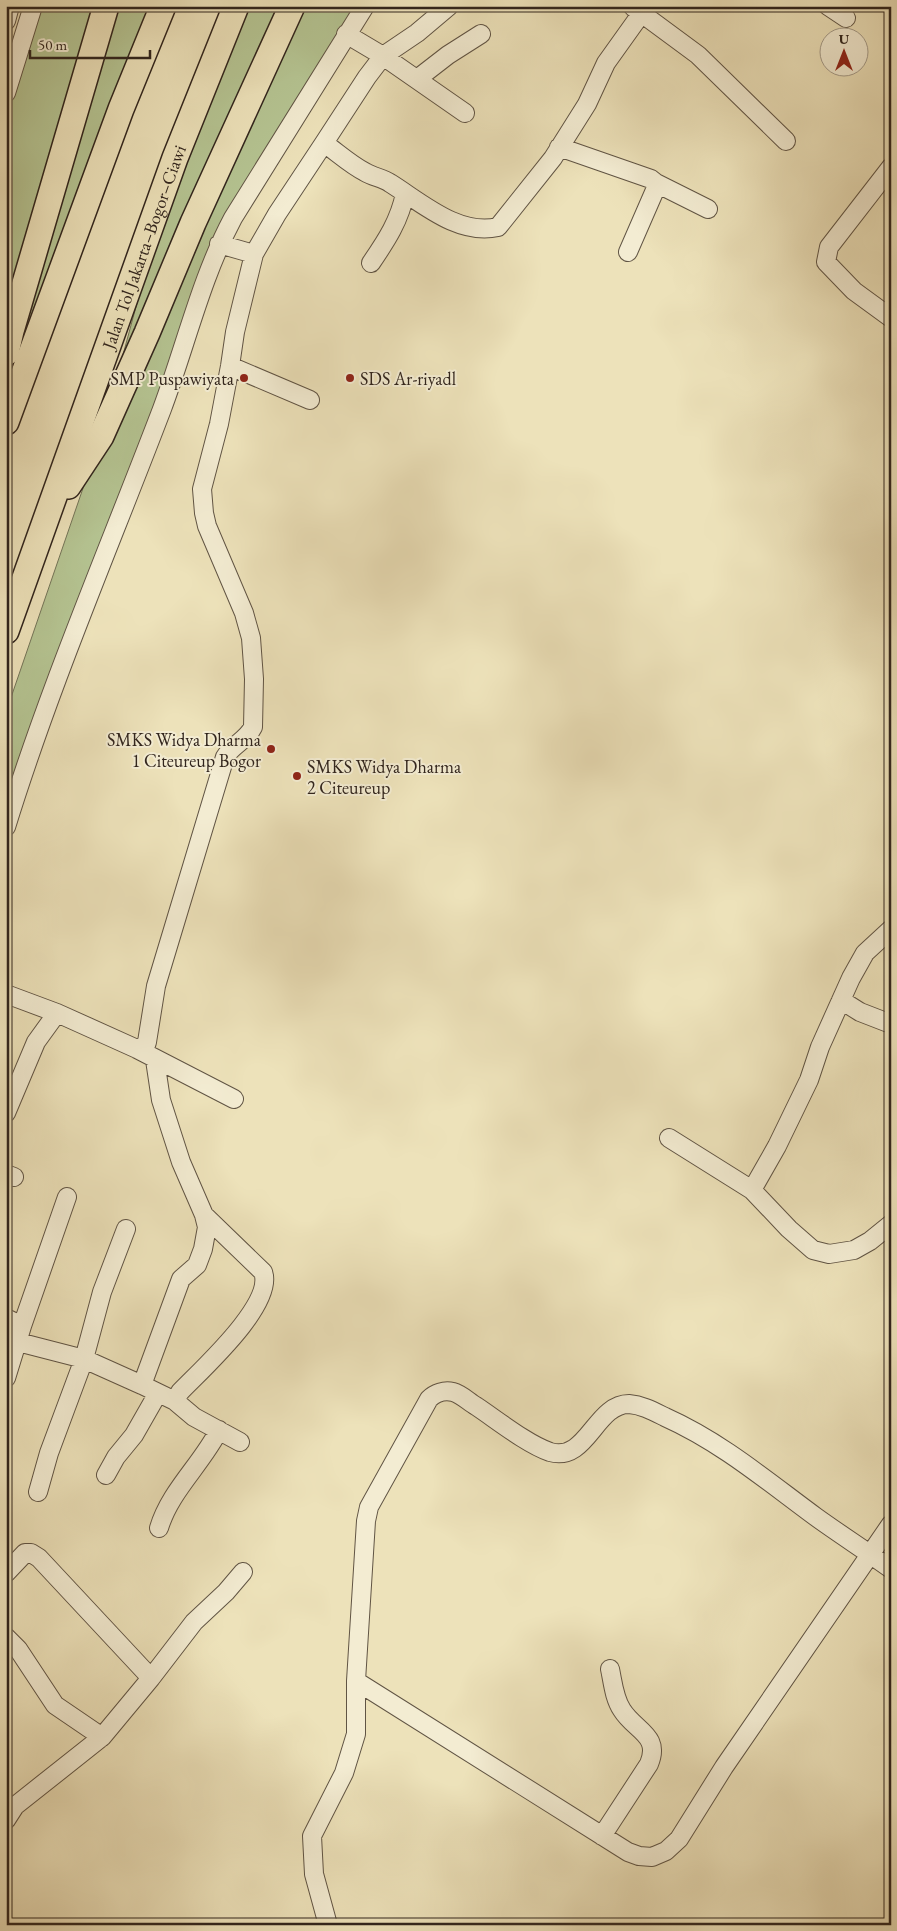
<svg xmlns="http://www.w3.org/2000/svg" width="897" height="1931" viewBox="0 0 897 1931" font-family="'EB Garamond',serif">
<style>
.green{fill:#b5c492;stroke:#737458}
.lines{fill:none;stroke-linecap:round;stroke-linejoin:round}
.minor-casing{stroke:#605444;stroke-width:20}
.highway-casing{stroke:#31251d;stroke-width:28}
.minor{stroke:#f3ecd2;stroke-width:18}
.highway{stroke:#ede2ba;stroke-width:25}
.poi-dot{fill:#8f2418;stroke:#f3ecd2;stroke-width:2}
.labels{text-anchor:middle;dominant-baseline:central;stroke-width:4;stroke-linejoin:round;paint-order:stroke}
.street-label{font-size:18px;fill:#31251d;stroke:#f3ecd2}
.poi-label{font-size:18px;fill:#31251d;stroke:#f3ecd2;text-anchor:end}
</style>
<rect width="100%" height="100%" fill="#ede2ba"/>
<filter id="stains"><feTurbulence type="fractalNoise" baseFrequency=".004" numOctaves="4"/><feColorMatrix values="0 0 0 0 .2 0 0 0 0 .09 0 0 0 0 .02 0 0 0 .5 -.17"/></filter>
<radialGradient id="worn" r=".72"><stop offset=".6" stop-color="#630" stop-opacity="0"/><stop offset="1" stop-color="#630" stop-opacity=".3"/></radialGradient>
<path class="green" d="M 34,6 L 166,6 L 6,422 L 6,96 Z
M 236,6 L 365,6 L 233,218 L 6,828 L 6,712 L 101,436 L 179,148 Z"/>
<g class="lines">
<g class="minor-casing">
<path id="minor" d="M 828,6 L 846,18
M 633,7 L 698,55 L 786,141
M 6,21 L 10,6
M 346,34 L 383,56 L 465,113
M 417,79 L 448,55 L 481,34
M 6,93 L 33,6
M 324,143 C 338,153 351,165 365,172 C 373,177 383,178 390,183 C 422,203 458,236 498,227 L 553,158 L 587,104 L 606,63 L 641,14 L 644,6
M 559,147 L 651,179 L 656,183 L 655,190 L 628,252
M 891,167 L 829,247 L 826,262 L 854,291 L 891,318
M 656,183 L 708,209
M 219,244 L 254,254
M 371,263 C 386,241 400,220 405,193
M 230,366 L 310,400
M 6,827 C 50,685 109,548 162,409 C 186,345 201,278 233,218 L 365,6
M 6,994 L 57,1013 L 137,1049 L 234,1099
M 841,1000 L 860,1012 L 891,1024
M 137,1049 L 146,1045 L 147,1042 L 156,986 L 225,757 C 232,745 247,740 253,727 L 254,679 L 251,638 L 244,613 L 207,526 L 204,513 L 202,489 L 219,424 L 230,366 L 235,332 L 254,254 L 277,214 L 324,143 L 367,77 L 383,56 L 417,33 L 449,6
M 6,1113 L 36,1042 L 57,1013
M 669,1138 L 752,1190 L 789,1229 L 813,1250 L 829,1254 L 854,1250 L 870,1241 L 891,1224
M 6,1174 L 14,1177
M 752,1190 L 777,1146 L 809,1080 L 820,1047 L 851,978 L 865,953 L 891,929
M 6,1318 L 22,1326
M 18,1342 L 84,1359 L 142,1385 L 175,1401 L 194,1417 L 240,1442
M 6,1378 L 22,1326 L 67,1197
M 142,1385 L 181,1279 L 197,1265 L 203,1249 L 207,1227 L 204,1215 L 181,1162 L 161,1100 L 155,1060
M 175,1401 L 180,1392 C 201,1370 275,1304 263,1272 L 204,1215
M 106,1475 L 116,1457 L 134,1435 L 158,1393
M 38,1492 L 49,1453 L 84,1359 L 102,1292 L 126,1229
M 159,1528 C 170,1491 201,1465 219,1430
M 6,1573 L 25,1553 L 31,1553 L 39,1558 L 151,1678
M 6,1637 L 18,1649 L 55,1705 L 102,1737
M 356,1681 L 628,1852 L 639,1856 L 652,1857 L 666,1851 L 679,1839 L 724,1767 L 891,1524
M 6,1820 L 15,1806 L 102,1737 L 151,1678 L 194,1622 L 226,1592 L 243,1572
M 602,1836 L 649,1764 C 661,1735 635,1731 622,1710 C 614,1698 613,1683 610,1669
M 328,1925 L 314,1874 L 312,1836 L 344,1773 L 356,1734 L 356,1681 L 366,1521 L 369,1507 L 429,1399 C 435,1393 444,1390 453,1392 C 461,1394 469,1402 476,1406 C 497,1420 527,1444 550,1452 C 587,1463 595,1404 629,1404 C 642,1405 653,1411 665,1417 C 721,1442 767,1481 816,1517 C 841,1535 866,1551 891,1569"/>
</g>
<g class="highway-casing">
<g id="highway">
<path d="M 6,353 L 11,331 L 106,6"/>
<path d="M 6,422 L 121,109 L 163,6"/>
<path d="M 68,486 L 101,436 L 147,333 L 193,223 L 292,6"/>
<path id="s1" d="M 6,631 L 175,158 L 236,6"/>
</g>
</g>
<use href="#minor" class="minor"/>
<use href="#highway" class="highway"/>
</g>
<g class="poi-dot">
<circle cx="244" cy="378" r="5"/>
<circle cx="350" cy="378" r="5"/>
<circle cx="271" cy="749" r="5"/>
<circle cx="297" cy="776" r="5"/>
</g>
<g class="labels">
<g class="street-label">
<text stroke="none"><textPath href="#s1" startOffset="408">Jalan Tol Jakarta–Bogor–Ciawi</textPath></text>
</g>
<g class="poi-label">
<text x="234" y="378">SMP Puspawiyata</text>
<text x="360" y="378" text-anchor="start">SDS Ar-riyadl</text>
<text x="261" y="739">SMKS Widya Dharma<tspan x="261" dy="21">1 Citeureup Bogor</tspan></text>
<text x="307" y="766" text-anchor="start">SMKS Widya Dharma<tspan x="307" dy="21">2 Citeureup</tspan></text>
</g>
</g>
<rect width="897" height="1931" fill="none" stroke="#ede2ba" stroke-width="25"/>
<rect x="8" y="8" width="882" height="1916" fill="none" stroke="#31251d" stroke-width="2.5"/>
<rect x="12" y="12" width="872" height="1906" fill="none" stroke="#31251d"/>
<g transform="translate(844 52)"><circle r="24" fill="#f3ecd2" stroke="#a59c8a"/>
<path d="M0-4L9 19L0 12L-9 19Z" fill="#8f2418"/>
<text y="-8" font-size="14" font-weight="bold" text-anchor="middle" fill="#31251d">U</text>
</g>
<path d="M30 50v8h120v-8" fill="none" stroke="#31251d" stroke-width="2.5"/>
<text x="38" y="50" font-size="15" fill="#31251d" stroke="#f3ecd2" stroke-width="4" paint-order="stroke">50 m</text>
<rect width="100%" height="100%" filter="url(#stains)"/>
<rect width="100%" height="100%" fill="url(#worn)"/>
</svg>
